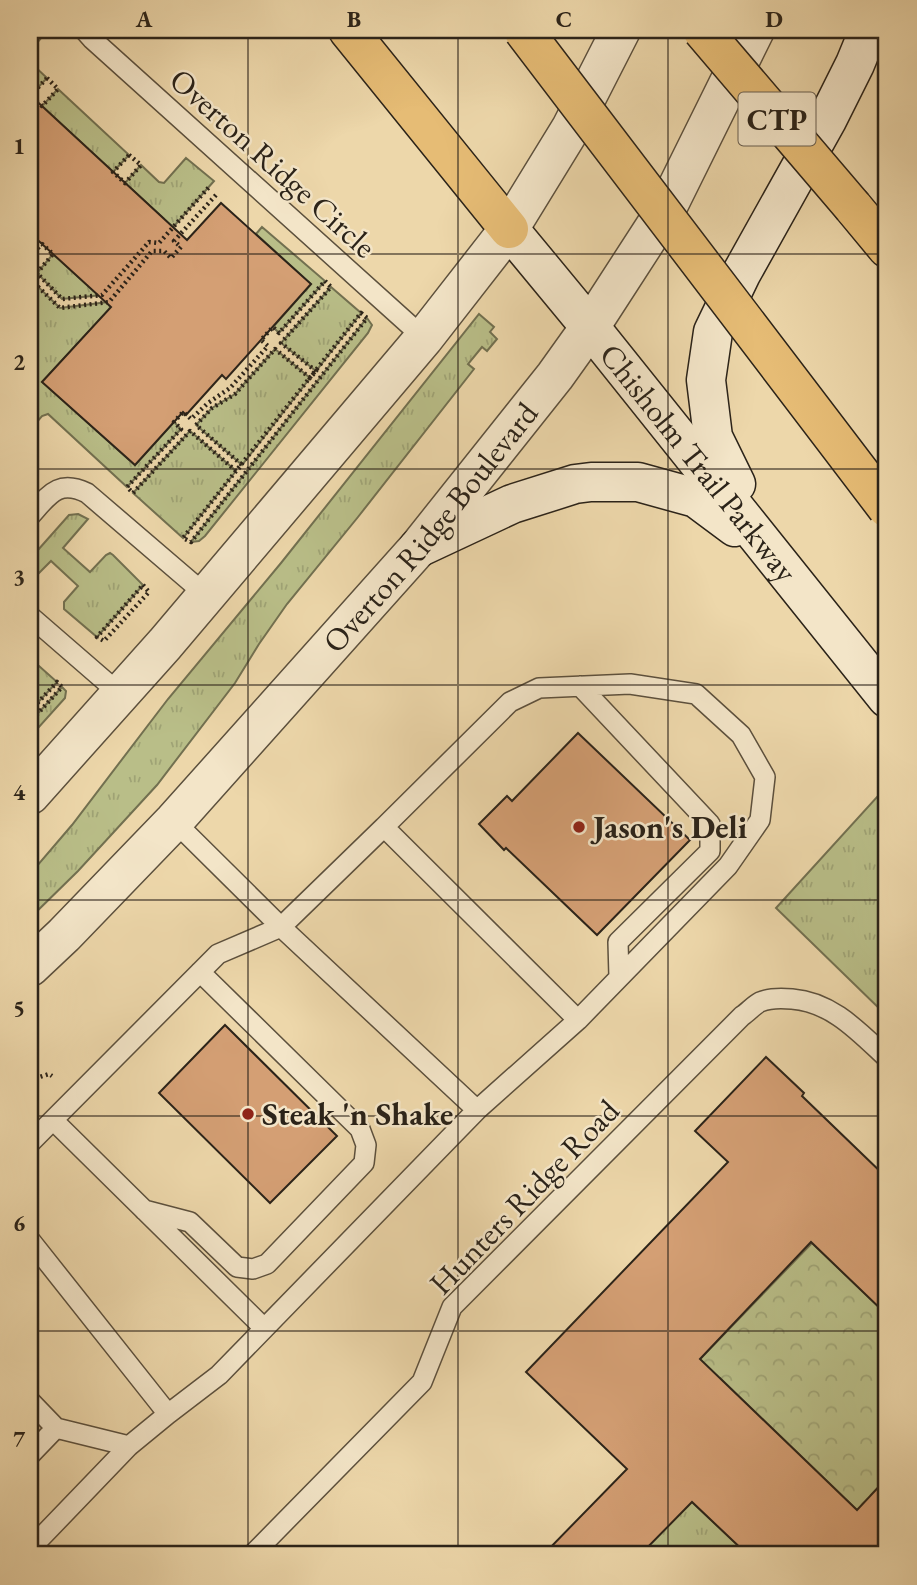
<svg xmlns="http://www.w3.org/2000/svg" width="917" height="1585" viewBox="0 0 917 1585" font-family="'EB Garamond',serif">
<style>
.grass{fill:url(#grass-tufts);stroke:#727050;stroke-width:2}
.forest{fill:url(#forest-crowns);stroke:#727050;stroke-width:2}
.building{fill:#d49f74;stroke:#2b2319;stroke-width:2}
.lines{fill:none;stroke-linecap:round;stroke-linejoin:round}
.service-casing{stroke:#5c503d;stroke-width:22}
.tertiary-casing{stroke:#5c503d;stroke-width:41}
.secondary-casing{stroke:#2b2319;stroke-width:41}
.motorway-casing{stroke:#2b2319;stroke-width:41}
.path{stroke:#2b2319;stroke-width:4.5;stroke-dasharray:2 3.5;stroke-linecap:butt}
.service{stroke:#f3e5c8;stroke-width:19}
.tertiary{stroke:#f3e5c8;stroke-width:38}
.secondary{stroke:#f3e5c8;stroke-width:38}
.motorway{stroke:#e6bc75;stroke-width:38}
.motorway-bridge-casing{stroke:#2b2319;stroke-width:41;stroke-linecap:butt}
.motorway-bridge{stroke:#e6bc75;stroke-width:38}
.grid{fill:none;stroke:#2b2319;stroke-width:2;stroke-opacity:0.55}
.poi-dot{fill:#8f2418;stroke:#f3e5c8;stroke-width:2.5}
.labels{text-anchor:middle;dominant-baseline:central;stroke-width:5;stroke-linejoin:round;paint-order:stroke}
.shield{fill:#f3e5c8;stroke:#675d4e;stroke-width:2}
.shield-label{font-size:30px;font-weight:bold;fill:#2b2319}
.street-label{font-size:32px;fill:#2b2319;stroke:#f3e5c8}
.poi-label{font-size:32px;font-weight:bold;fill:#2b2319;stroke:#f3e5c8;text-anchor:start}
.neatline{fill:none;stroke:#2b2319;stroke-width:2.5}
.grid-label{font-size:23px;text-anchor:middle;font-weight:bold;fill:#2b2319}
</style>
<defs>
<pattern id="grass-tufts" width="24" height="20" patternUnits="userSpaceOnUse" patternTransform="scale(1.75)"><rect width="24" height="20" fill="#b9be88"/><path d="M3 7l-1-3M5 7V3M7 7l1-3M15 17l-1-3M17 17v-4M19 17l1-3" fill="none" stroke="#9fa375"/></pattern>
<pattern id="forest-crowns" width="20" height="18" patternUnits="userSpaceOnUse" patternTransform="scale(1.75)"><rect width="20" height="18" fill="#b9be88"/><path d="M2 6a3 3 0 1 1 6 0M12 15a3 3 0 1 1 6 0" fill="none" stroke="#9fa375"/></pattern>
</defs>
<rect width="100%" height="100%" fill="#edd7aa"/>
<filter id="stains"><feTurbulence type="fractalNoise" baseFrequency=".00286" numOctaves="4"/><feColorMatrix values="0 0 0 0 .2 0 0 0 0 .09 0 0 0 0 .02 0 0 0 .5 -.17"/></filter>
<radialGradient id="worn" r=".72"><stop offset=".6" stop-color="#630" stop-opacity="0"/><stop offset="1" stop-color="#630" stop-opacity=".3"/></radialGradient>
<path class="grass" d="M 30,30 L 48,30 L 30,51 Z
M 30,62 L 47,78 L 30,96 Z
M 58,89 L 129,155 L 113,172 L 42,106 Z
M 186,158 L 214,181 L 159,243 L 102,295 L 62,299 L 37,273 L 53,254 L 95,292 L 163,218 L 125,183 L 141,165 L 159,182 L 164,183 Z
M 262,227 L 325,281 L 279,333 L 273,327 L 311,284 L 256,234 Z
M 164,251 L 42,382 L 135,465 L 174,422 L 181,429 L 127,487 L 48,414 L 42,416 L 30,430 L 30,279 L 60,308 L 108,302 Z
M 331,287 L 361,313 L 316,371 L 281,343 Z
M 479,314 L 494,327 L 490,332 L 497,339 L 487,351 L 482,347 L 468,364 L 474,369 L 358,517 L 287,604 L 259,644 L 235,683 L 157,785 L 78,871 L 30,918 L 30,874 L 72,825 L 168,699 L 281,563 Z
M 367,318 L 372,325 L 368,333 L 205,536 L 199,541 L 191,542 Z
M 275,349 L 310,378 L 242,465 L 196,425 L 212,408 L 235,394 Z
M 190,431 L 236,471 L 183,538 L 133,493 Z
M 78,514 L 88,519 L 63,548 L 90,572 L 106,555 L 110,553 L 113,555 L 143,585 L 97,637 L 64,609 L 64,602 L 78,586 L 51,561 L 30,582 L 30,559 L 69,515 Z
M 30,658 L 57,682 L 30,711 Z
M 62,687 L 66,691 L 65,698 L 30,737 L 30,722 Z
M 887,786 L 887,1016 L 776,908 Z
M 691,1501 L 748,1555 L 639,1555 Z"/>
<path class="forest" d="M 812,1243 L 887,1315 L 887,1478 L 871,1495 L 887,1511 L 887,1539 L 720,1378 L 625,1437 Z"/>
<path class="building" d="M 30,95 L 187,240 L 221,203 L 311,284 L 226,379 L 222,375 L 186,415 L 183,412 L 135,465 L 42,382 L 111,307 L 30,233 Z
M 578,733 L 690,840 L 597,935 L 506,848 L 504,850 L 479,824 L 507,796 L 512,801 Z
M 225,1025 L 337,1136 L 270,1203 L 159,1093 Z
M 766,1057 L 804,1093 L 802,1096 L 887,1178 L 887,1315 L 811,1242 L 700,1359 L 857,1510 L 887,1478 L 887,1555 L 748,1555 L 692,1502 L 640,1555 L 543,1555 L 627,1469 L 526,1372 L 728,1162 L 695,1131 Z"/>
<g class="lines">
<g class="service-casing">
<path id="service" d="M 84,30 L 92,39 L 424,338
M 30,516 C 49,495 58,479 87,493 L 206,595
M 30,616 L 120,694
M 580,686 L 710,824 L 710,851 L 618,942 L 619,977
M 384,827 L 510,702 L 539,688 L 630,684 L 696,694 L 741,735 L 765,777 L 760,820 L 728,866 L 578,1020
M 53,1120 L 264,1328
M 30,1143 L 218,954 L 281,927 L 477,1110
M 144,1210 L 190,1222 L 237,1267 L 253,1269 L 267,1264 L 364,1163 L 366,1145 L 360,1129 L 200,972
M 30,1240 L 168,1414 L 129,1446 L 30,1549
M 30,1401 L 56,1428 L 30,1455
M 168,1414 L 219,1375 L 477,1110 L 578,1020 L 384,827 L 281,927 L 174,821
M 56,1428 L 129,1446
M 252,1555 L 422,1382 L 452,1307 L 742,1016 C 748,1012 754,1005 760,1002 C 769,998 781,998 792,999 C 832,1002 859,1032 887,1058"/>
</g>
<g class="tertiary-casing">
<g id="tertiary">
<path d="M 30,795 L 165,644 L 424,338 L 509,229 L 571,128 L 621,30"/>
<path id="s1" d="M 30,967 L 64,935 L 174,821 L 418,548 L 555,376 L 590,327 L 667,208 L 755,30"/>
</g>
</g>
<g class="secondary-casing">
<g id="secondary">
<path id="s2" d="M 509,229 L 590,327 L 887,698"/>
<path d="M 736,484 L 713,437 L 706,380 L 713,332 L 741,274 L 827,120 L 855,64 L 869,30"/>
<path d="M 418,548 L 512,504 L 575,484 L 591,482 L 638,482 L 696,498 L 735,527"/>
</g>
</g>
<g class="motorway-casing">
<path id="motorway" d="M 348,30 L 509,229
M 853,207 L 887,248"/>
</g>
<path class="path" d="M 47,78 L 58,89 L 42,106 L 30,96 Z
M 129,155 L 141,165 L 125,183 L 113,172 Z
M 30,256 L 42,244 L 53,254 L 37,273 L 62,299 L 102,295 L 149,242 L 159,243 L 209,187
M 30,279 L 60,308 L 109,302 L 152,251 L 164,251 L 171,258 L 181,247 L 174,241 L 216,195
M 325,281 L 331,287 L 281,343 L 316,371 L 310,378 L 275,349 L 235,394 L 212,408 L 196,425 L 242,465 L 236,471 L 190,431 L 133,493 L 127,487 L 181,429 L 174,422 L 183,412 L 191,419 L 208,403 L 230,388 L 268,346 L 261,340 L 273,327 L 279,333 Z
M 361,313 L 367,318 L 191,542 L 183,538 Z
M 143,585 L 149,592 L 104,641 L 97,637 Z
M 30,711 L 57,682 L 62,687 L 30,722
M 30,1080 L 49,1074 L 52,1076"/>
<use href="#service" class="service"/>
<use href="#tertiary" class="tertiary"/>
<use href="#secondary" class="secondary"/>
<use href="#motorway" class="motorway"/>
<g class="motorway-bridge-casing">
<path id="motorway-bridge" d="M 523,30 L 887,508
M 702,30 L 853,207"/>
</g>
<use href="#motorway-bridge" class="motorway-bridge"/>
</g>
<path class="grid" d="M 248,30 L 248,1555M 458,30 L 458,1555M 668,30 L 668,1555M 30,254 L 887,254M 30,469 L 887,469M 30,685 L 887,685M 30,900 L 887,900M 30,1116 L 887,1116M 30,1331 L 887,1331"/>
<g class="poi-dot">
<circle cx="579" cy="827" r="7"/>
<circle cx="248" cy="1114" r="7"/>
</g>
<g class="labels">
<rect class="shield" x="738.5" y="92.5" width="77" height="53" rx="5"/>
<g class="shield-label">
<text x="777" y="119">CTP</text>
</g>
<g class="street-label">
<text transform="translate(273 163) rotate(42)">Overton Ridge Circle</text>
<text stroke="none"><textPath href="#s2" startOffset="301">Chisholm Trail Parkway</textPath></text>
<text stroke="none"><textPath href="#s1" startOffset="595">Overton Ridge Boulevard</textPath></text>
<text transform="translate(524 1197) rotate(-46)">Hunters Ridge Road</text>
</g>
<g class="poi-label">
<text x="593" y="827">Jason's Deli</text>
<text x="262" y="1114">Steak 'n Shake</text>
</g>
</g>
<rect width="917" height="1585" fill="none" stroke="#edd7aa" stroke-width="77"/>
<rect x="38" y="38" width="840" height="1508" class="neatline"/>
<g class="grid-label">
<text x="144" y="27">A</text>
<text x="354" y="27">B</text>
<text x="564" y="27">C</text>
<text x="774" y="27">D</text>
<text x="19" y="154">1</text>
<text x="19" y="370">2</text>
<text x="19" y="585">3</text>
<text x="19" y="800">4</text>
<text x="19" y="1016">5</text>
<text x="19" y="1231">6</text>
<text x="19" y="1447">7</text>
</g>
<rect width="100%" height="100%" filter="url(#stains)"/>
<rect width="100%" height="100%" fill="url(#worn)"/>
</svg>
